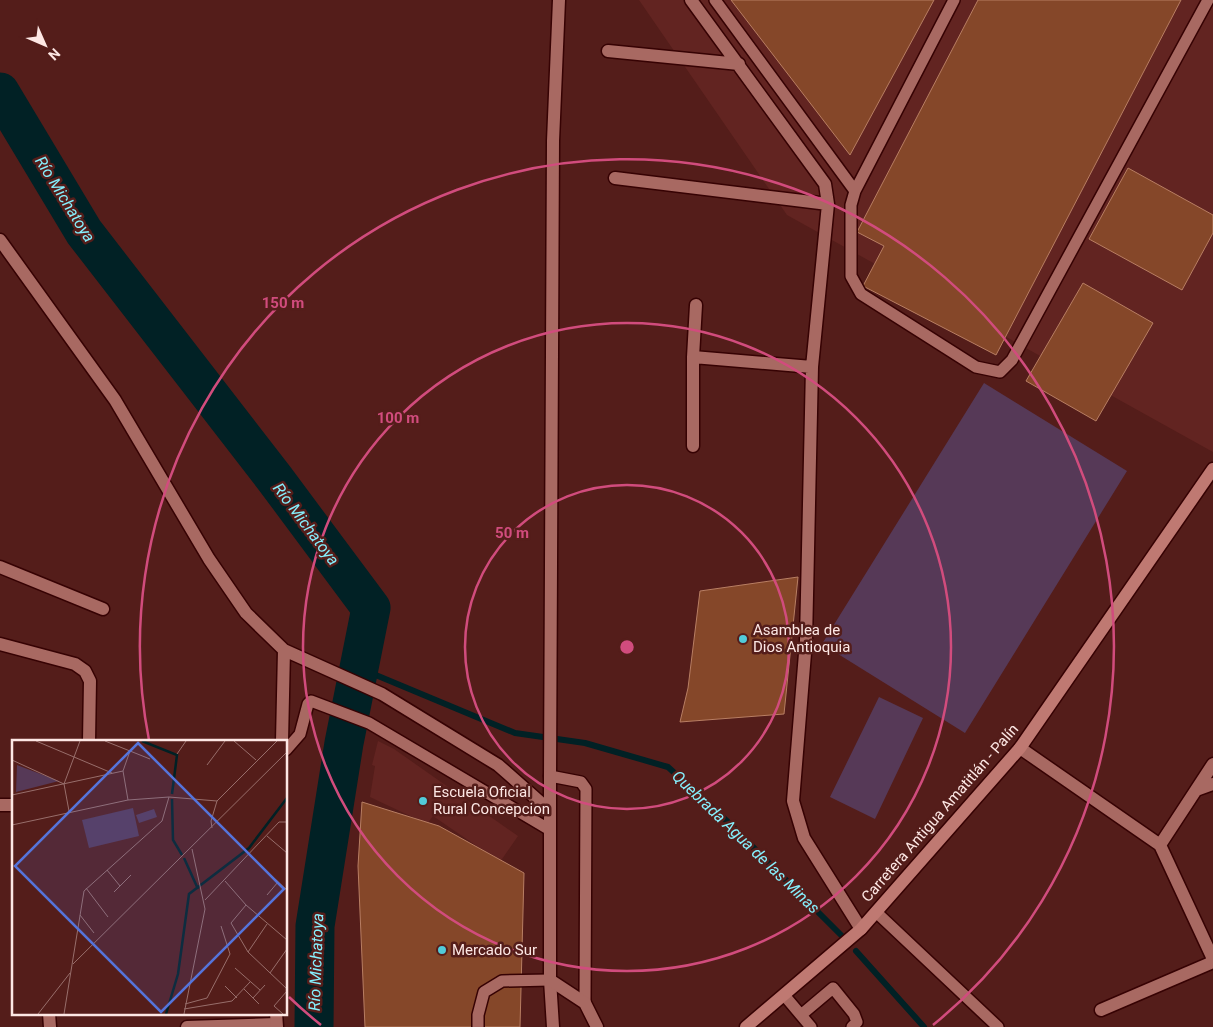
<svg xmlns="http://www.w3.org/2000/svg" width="1213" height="1027" viewBox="0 0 1213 1027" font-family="Roboto,sans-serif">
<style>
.built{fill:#622421}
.green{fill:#563957}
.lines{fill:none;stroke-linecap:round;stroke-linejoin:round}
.stream{stroke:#012125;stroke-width:6}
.river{stroke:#012125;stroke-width:39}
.building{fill:#854729;stroke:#b87e63}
.service-casing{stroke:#360203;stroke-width:14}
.minor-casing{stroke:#360203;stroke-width:15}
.tertiary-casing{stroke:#360203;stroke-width:15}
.secondary-casing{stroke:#360203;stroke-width:15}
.service{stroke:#a86962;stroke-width:11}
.minor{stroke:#a86962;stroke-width:12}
.tertiary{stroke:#a86962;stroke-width:12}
.secondary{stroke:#bf7972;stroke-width:12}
.ring{fill:none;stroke:#d14c7d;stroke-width:2.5}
.poi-dot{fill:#52cbd9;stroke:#541d1a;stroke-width:2}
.labels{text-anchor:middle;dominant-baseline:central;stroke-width:5;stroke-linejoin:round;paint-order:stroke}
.poi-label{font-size:15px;fill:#fde7e4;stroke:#541d1a;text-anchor:start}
.street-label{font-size:15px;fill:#fde7e4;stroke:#541d1a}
.water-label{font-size:16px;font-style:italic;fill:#86f0fd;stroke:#541d1a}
.inset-river{fill:none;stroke:#012125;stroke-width:2.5}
.inset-road{fill:none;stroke:#986e6b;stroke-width:1}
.view{fill:#5574db;fill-opacity:0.15;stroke:#5574db;stroke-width:2.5}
.inset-edge{fill:none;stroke:#fde7e4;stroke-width:2.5}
.centre{fill:#d14c7d;stroke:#541d1a;stroke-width:2.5}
.ring-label{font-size:15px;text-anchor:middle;font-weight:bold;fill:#d14c7d;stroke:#541d1a;stroke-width:5;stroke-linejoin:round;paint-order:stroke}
</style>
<rect width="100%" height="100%" fill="#541d1a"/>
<path class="built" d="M 639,0 L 1213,0 L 1213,452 L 787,215 Z
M 378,741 L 394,749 L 518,836 L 500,862 L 433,816 L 427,824 L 370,797 L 375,766 L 372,765 Z"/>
<path class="green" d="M 984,383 L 1127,471 L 965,733 L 822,644 Z
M 879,697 L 923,718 L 875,819 L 830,797 Z"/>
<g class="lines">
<path class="stream" d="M 359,668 L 515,733 L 585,743 L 668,767 L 728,822 L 843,937
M 856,951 L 924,1027"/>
<path class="river" d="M 0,92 L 84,232 L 275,479 L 371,608 L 344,743 L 315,926 L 314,1027"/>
</g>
<path class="building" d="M 731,0 L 934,0 L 850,155 Z
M 978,0 L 1181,0 L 996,355 L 863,286 L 884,246 L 857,232 Z
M 1128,168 L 1213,215 L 1213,233 L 1182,290 L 1089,239 Z
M 1083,283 L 1153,323 L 1096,421 L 1026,381 Z
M 798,577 L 784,714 L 680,722 L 688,688 L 700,591 Z
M 362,802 L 439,826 L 524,873 L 520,1027 L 365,1027 L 358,866 Z"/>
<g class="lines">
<g class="service-casing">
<path id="service" d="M 715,0 L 855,191
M 954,0 L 855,191 L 851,205 L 851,276 L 861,294 L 976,367 L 1000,372 L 1012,360 L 1208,0
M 286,750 L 300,734 L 308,704 L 311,701 L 369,723 L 550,830
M 550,776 L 581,782 L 586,789 L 585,1003
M 876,912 L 998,1027
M 784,995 L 811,1027
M 801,1015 L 833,988 L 854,1014 L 857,1022 L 852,1027
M 478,1027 L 478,1015 L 484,992 L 502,981 L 550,980"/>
</g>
<g class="minor-casing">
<path id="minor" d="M 691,0 L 825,184 L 828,204 L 812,367 L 806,641 L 793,801 L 804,838 L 861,929
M 608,51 L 739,64
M 615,178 L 828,204
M 693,357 L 812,367
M 693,446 L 693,357 L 696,305
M 0,567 L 103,609
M 0,644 L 75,664 L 85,671 L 90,681 L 89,741
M 1020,748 L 1160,845 L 1213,959
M 550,776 L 553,141 L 559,0
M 1196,790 L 1213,784
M 0,805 L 14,805
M 1160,845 L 1213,764
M 550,980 L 553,1027
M 1101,1010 L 1213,962
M 49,1013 L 50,1027
M 187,1027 L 276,1024"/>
</g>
<g class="tertiary-casing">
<path id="tertiary" d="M 0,240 L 115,400 L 209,559 L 246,613 L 284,650 L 382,694 L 498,765 L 549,810
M 282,741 L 284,650
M 550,776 L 550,980 L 585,1003 L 597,1027
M 276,1013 L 277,1027"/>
</g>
<g class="secondary-casing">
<path id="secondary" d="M 746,1027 L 861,929 L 1020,748 L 1213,469"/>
</g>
<use href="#service" class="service"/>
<use href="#minor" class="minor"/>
<use href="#tertiary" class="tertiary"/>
<use href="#secondary" class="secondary"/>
</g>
<g class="ring">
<circle cx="627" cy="647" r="162"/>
<circle cx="627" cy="647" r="324"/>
<path d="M321 1025A487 487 0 0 1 289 997M149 740A487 487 0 1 1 933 1025"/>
</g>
<g class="poi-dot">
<circle cx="743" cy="639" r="5"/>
<circle cx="423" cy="801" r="5"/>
<circle cx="442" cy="950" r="5"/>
</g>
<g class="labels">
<g class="poi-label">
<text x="753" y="630">Asamblea de<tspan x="753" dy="17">Dios Antioquia</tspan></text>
<text x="433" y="792">Escuela Oficial<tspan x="433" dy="17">Rural Concepcion</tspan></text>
<text x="452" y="950">Mercado Sur</text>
</g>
<g class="street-label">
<text transform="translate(940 813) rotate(-49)">Carretera Antigua Amatitlán - Palín</text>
</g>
<g class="water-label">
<text transform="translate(65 199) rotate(58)">Río Michatoya</text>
<text transform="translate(306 524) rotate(53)">Río Michatoya</text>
<text transform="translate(746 842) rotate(44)">Quebrada Agua de las Minas</text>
<text transform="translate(316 962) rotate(-88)">Río Michatoya</text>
</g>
</g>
<g transform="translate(12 740)">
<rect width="275" height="275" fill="#541d1a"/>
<path d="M 5,25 L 47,41 L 4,52 ZM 121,68 L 127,96 L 77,108 L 70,80 ZM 142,69 L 145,77 L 127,83 L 124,75 Z" fill="#563957"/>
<path class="inset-river" d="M 130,1 L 165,15 L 160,54M 160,59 L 161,100 L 170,115M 172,118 L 186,149M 154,274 L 166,234 L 177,154 L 237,108 L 275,58"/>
<path class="inset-road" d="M 24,1 L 100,33M 93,1 L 138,19M 222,1 L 244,20M 165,14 L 174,1M 0,20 L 52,44M 195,25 L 213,1M 0,55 L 111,31M 116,60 L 111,31 L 118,11M 57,71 L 52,44 L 68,1M 0,85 L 116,60 L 157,57 L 205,61 L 265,1M 200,88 L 199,81 L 205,61M 255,96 L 275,113M 238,116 L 275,150M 95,130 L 108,146M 213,141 L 234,165 L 275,200M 74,148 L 96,177M 102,152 L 119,135M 255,155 L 266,142M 193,160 L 267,82 L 275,82M 234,165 L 219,183 L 236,212 L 275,249M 68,175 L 82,193M 236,212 L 255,184M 61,224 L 275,12M 223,228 L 248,250M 258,233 L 275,209M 213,246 L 225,258M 232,249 L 247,264M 241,258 L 253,245M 173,264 L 195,258 L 218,214 L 209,186M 172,269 L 220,261 L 238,242M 26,274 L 58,233M 52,274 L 72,151 L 150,81 L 157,57M 172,274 L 193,169 L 180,109M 271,274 L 262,266 L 275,251"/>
<path class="view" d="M 126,3 L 272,149 L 149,272 L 3,126 Z"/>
<rect width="275" height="275" class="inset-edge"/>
</g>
<circle cx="627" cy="647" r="8" class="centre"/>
<g class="ring-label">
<text x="283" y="308">150 m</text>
<text x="398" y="423">100 m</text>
<text x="512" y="538">50 m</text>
</g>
<g transform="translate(45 45) rotate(135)" stroke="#541d1a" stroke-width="4" paint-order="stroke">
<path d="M0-4L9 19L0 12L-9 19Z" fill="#fde7e4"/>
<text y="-8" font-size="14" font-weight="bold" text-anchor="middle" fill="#fde7e4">N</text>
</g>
</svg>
